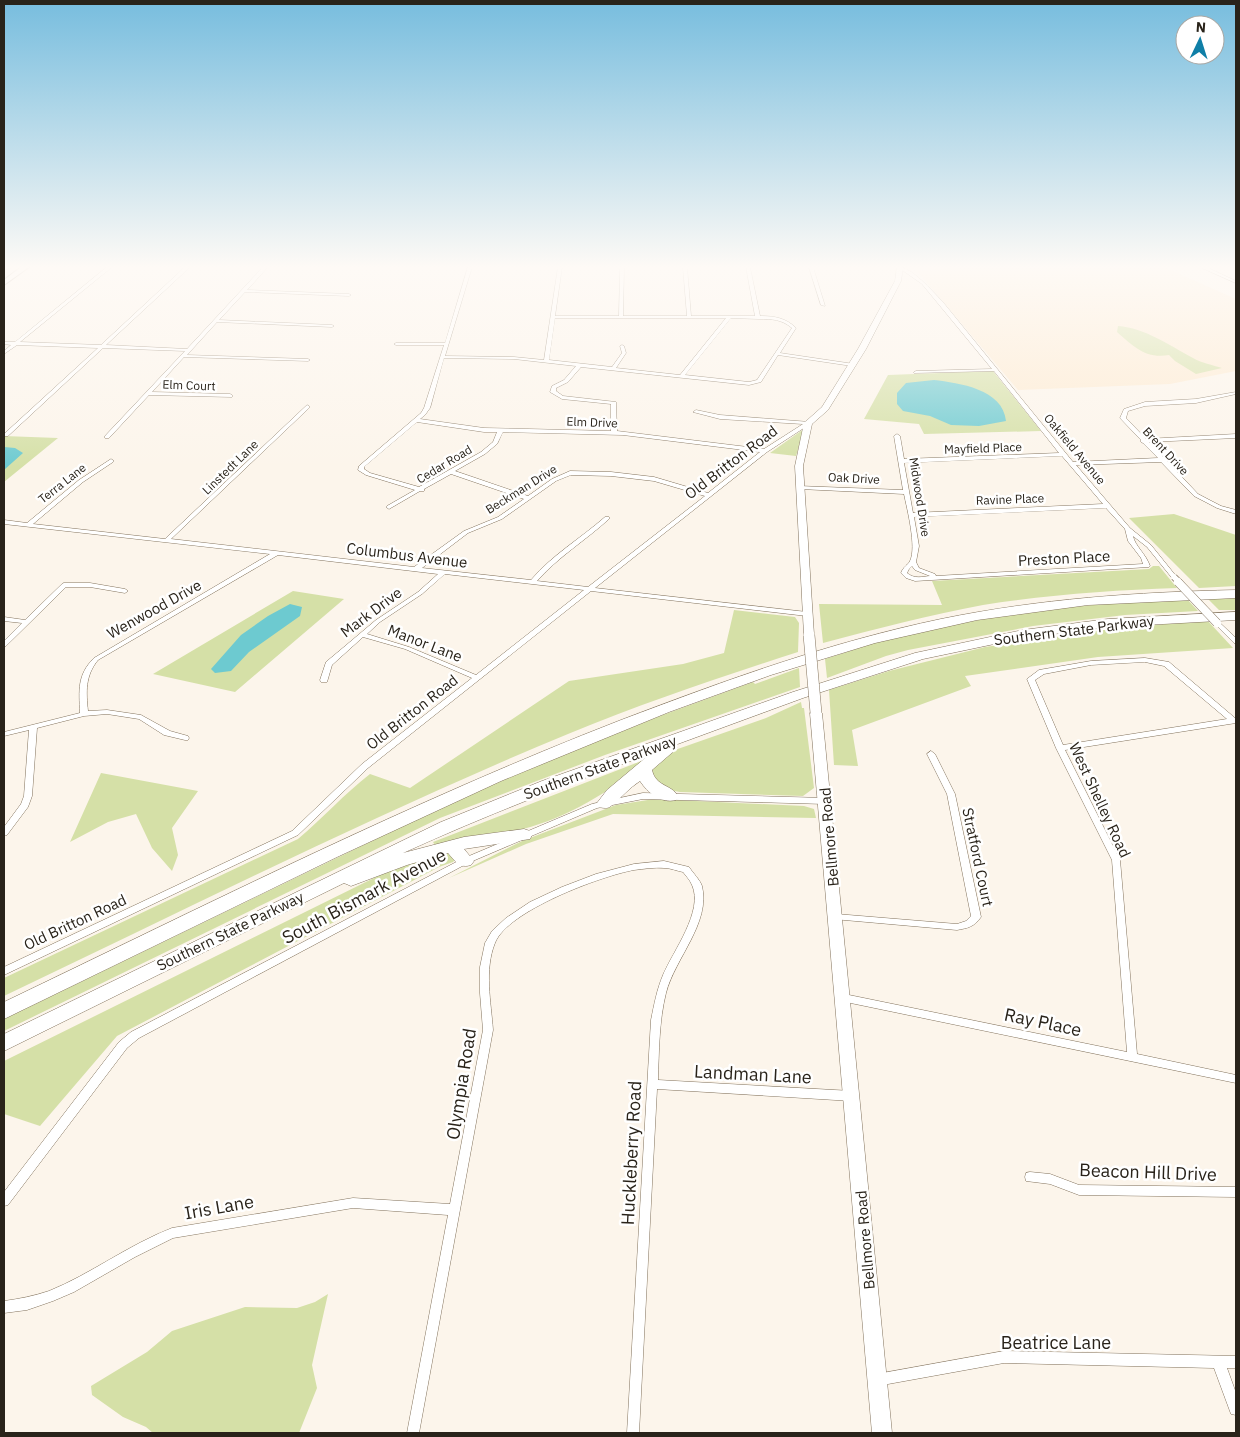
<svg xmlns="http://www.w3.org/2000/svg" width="1240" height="1437" viewBox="0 0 1240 1437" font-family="'IBM Plex Sans',sans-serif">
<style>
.built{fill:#fdebd2}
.green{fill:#d5e0a7}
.water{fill:#6dcad0}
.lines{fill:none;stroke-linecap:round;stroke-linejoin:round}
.street-casing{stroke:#83735d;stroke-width:1}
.secondary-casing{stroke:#83735d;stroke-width:1}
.primary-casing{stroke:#83735d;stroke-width:2}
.highway-casing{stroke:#83735d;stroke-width:1}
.street{fill:#fff;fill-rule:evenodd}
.secondary{fill:#fff;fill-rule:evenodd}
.primary{fill:#fff;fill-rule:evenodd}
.highway{fill:#fff;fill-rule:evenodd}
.street-bridge-far1-casing{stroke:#83735d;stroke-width:7;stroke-linecap:butt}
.street-bridge-casing{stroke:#83735d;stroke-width:9;stroke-linecap:butt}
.secondary-bridge-casing{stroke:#83735d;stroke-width:12;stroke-linecap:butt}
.street-bridge-far1{stroke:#fff;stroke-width:5.5}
.street-bridge{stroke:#fff;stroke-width:8}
.secondary-bridge{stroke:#fff;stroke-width:11}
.labels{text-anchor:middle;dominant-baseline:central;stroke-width:5;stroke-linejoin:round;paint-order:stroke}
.far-street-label{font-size:12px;fill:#29231a;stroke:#fff}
.street-label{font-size:15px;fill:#29231a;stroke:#fff}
.near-street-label{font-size:18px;fill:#29231a;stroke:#fff}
</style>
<rect width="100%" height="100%" fill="#fcf5eb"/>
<path class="built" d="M 993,267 L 1164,267 L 1236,299 L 1236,371 L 1170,384 L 1018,390 L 916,270 Z"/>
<path class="green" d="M 1118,326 C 1145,328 1169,345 1193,358 C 1201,363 1213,365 1222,368 L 1196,374 L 1175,361 L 1169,355 C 1146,359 1134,347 1117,332 Z
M 993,371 L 1041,431 L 924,434 L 919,424 L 864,419 L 888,375 Z
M 805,428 L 796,456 L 770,453 Z
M 4,436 L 58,438 L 4,482 Z
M 1174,514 L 1236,535 L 1236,586 L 1199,588 L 1129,518 Z
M 1153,566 L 1159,566 L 1177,588 C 1112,590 1047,595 983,605 C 929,615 876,629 823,643 L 819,604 L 942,605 L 932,581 L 1149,569 Z
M 293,591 L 344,599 L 235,692 L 153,674 Z
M 1236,596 L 1236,610 L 1219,610 L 1207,598 Z
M 1187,599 L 1198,611 L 1125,615 L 1033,626 L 908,650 L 886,656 L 827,678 L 825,659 C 850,651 875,642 901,636 C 995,613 1091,603 1187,599 Z
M 734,610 L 795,617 L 799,623 L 798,652 C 721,677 643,703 568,734 C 377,813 191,907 4,996 L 4,978 L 298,839 C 323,818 344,794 370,774 L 410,788 L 569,681 L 683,664 L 724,653 Z
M 1207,620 L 1233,648 L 1098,657 L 965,676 L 971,686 L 852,730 L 858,766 L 834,765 L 829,690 L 889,671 L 985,647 L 1104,630 Z
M 799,668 L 800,687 L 605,755 L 440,818 L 4,1031 L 4,1019 L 438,809 L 531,768 L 660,716 L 753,682 L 755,684 Z
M 801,702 L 802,708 L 804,708 L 814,788 L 803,796 L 680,792 C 664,790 656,785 649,771 L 672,751 L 766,718 Z
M 649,758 C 614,790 569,817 523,829 C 494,837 464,840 435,845 L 433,842 Z
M 101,773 L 198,791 L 172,828 L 178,855 L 172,871 L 152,848 L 136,814 L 108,822 L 70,842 Z
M 654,799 L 804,806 L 814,809 L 816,818 L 613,814 L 526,844 L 449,878 L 522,841 L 616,805 Z
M 451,850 L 457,858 L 453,862 L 439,867 L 117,1036 L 40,1126 L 4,1114 L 4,1061 L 382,874 Z
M 328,1294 L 312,1365 L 317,1388 L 299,1433 L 153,1433 L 146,1427 L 123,1417 L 92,1395 L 91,1386 L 147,1352 L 172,1331 L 245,1307 L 297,1308 L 315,1302 Z"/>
<path class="water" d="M 934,380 C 959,383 1003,389 1006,421 L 979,426 L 951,425 L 930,416 L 903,411 L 897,404 L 897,393 L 906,383 Z
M 4,447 L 15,448 L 23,453 L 4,470 Z
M 290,604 L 302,607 L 300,616 L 249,652 L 231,671 L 215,673 L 211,669 L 241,635 L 268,616 Z"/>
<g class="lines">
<g class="street-casing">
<path id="street" d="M 107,267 L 112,267 L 20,342 L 101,345 L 185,267 L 190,267 L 106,345 L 187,349 L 263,267 L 268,267 L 247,290 L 349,294 L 351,295 L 349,296 L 245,292 L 219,320 L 332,325 L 334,326 L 332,327 L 217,322 L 187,355 L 308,359 L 310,360 L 308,361 L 184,357 L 152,392 L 230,394 L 232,395 L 232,397 L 149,395 L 109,438 L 105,438 L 105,436 L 185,351 L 103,348 L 8,436 L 4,436 L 4,434 L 98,348 L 17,345 L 4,354 L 4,351 L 11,345 L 4,344 L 4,342 L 15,342 Z
M 468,267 L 472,267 L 445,356 L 514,357 L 544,360 L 558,267 L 562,267 L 555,316 L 619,316 L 620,267 L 624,267 L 623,316 L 687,316 L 683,267 L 687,267 L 691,316 L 755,316 L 746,267 L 750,267 L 760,316 C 774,316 786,318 796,328 L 780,353 L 854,364 L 854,366 L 852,366 L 778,355 L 761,382 L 749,385 L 581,367 L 568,382 L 556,388 L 556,391 L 563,396 L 616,402 L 617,431 L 764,449 L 803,424 L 720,419 L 693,412 L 696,410 L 720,415 L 810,422 L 810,424 L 767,452 L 595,588 L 807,612 L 810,614 L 807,616 L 591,591 L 368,768 L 298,835 L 4,975 L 4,967 L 292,831 L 362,764 L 472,678 L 405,649 L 363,637 L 332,665 L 327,682 L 321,682 L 320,680 L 326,662 L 344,647 L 376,620 L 418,592 L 438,574 L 278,555 L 98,660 C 85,676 86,692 88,711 L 107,710 L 141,715 L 170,731 L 188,736 L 189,738 L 188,740 L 185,740 L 164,735 L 139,719 L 107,714 L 84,716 L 37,728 L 32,796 L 28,807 L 7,835 L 4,836 L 4,827 L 21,804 L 24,796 L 29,730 L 4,736 L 4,732 L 80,713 C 79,690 77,675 94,658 L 270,554 L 4,524 L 4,520 L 27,523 L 79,480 L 111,459 L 114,461 L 113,462 L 83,482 L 33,524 L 165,539 L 307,405 L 309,406 L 309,408 L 171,539 L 414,567 L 464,531 L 498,517 L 524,499 L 451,474 L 424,489 L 424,491 L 420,491 L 389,509 L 386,507 L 387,506 L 415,490 L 366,475 L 358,470 L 359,466 L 421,413 L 424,408 L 444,345 L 396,345 L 394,344 L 396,343 L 445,343 ZM 555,318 L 726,318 L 680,375 L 616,368 L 626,353 L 624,346 L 622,345 L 620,346 L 622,353 L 612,367 L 549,360 ZM 731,318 C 740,318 750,319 759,319 C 772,319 781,319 792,328 L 757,380 L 749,382 L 685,375 ZM 444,358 L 514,359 L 576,366 L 564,380 L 552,386 L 550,392 L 562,399 L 611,404 L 611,431 L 484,428 L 420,419 L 425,415 L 430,408 ZM 417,422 L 484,432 L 497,432 L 493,442 L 481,452 L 419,487 L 370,473 L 364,469 L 364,467 ZM 503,432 L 623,435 L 760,452 L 708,493 L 654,477 L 611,472 L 570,471 L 552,479 L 528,496 L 455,471 L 485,454 L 497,444 ZM 571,475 L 611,476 L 654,481 L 705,496 L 588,587 L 537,581 C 558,557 586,540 609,519 L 609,517 L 605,517 C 580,539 552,555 531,580 L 422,568 L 468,533 L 502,519 L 556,481 ZM 445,574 L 584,590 L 476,675 L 409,647 L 367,634 L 380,622 L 422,594 Z
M 809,267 L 813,267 L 825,306 L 821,305 Z
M 898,267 C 912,267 932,291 942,301 L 1073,462 L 1158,458 L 1143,443 L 1141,442 L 1141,440 L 1120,418 L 1124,409 L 1145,402 L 1196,399 L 1236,392 L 1236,394 L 1196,403 L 1145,406 L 1128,411 L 1126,418 L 1146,439 L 1236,434 L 1236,438 L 1149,442 L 1198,494 L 1221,506 L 1236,510 L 1236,514 L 1217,508 L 1194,496 L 1161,462 L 1076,465 L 1130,528 L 1151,545 L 1176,576 L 1177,577 L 1176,578 L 1172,578 L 1147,547 L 1133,536 C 1135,546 1146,554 1150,566 L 1149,567 L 915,581 L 906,578 L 901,573 C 903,567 908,565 910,561 C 917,547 907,509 904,494 L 800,489 L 798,488 L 798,486 L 903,490 L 894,436 L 897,434 L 900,436 L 904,459 L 1059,453 L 994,371 L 914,373 L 914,372 L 916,371 L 992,369 L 922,284 ZM 1062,456 L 1103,504 L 913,513 L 904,463 ZM 1106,508 L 1125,529 L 1128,541 L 1141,558 L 1143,564 L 936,576 L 935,574 L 919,568 L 916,562 L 919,546 L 914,517 ZM 912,566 L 915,570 L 930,576 C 922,577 914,579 907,573 L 909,569 Z
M 1200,267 L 1206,267 L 1236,281 L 1236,283 Z
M 64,583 L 90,583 L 125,589 L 128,591 L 125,593 L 90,587 L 66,587 L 6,646 L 4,647 L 4,641 L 22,623 L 4,621 L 4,617 L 25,620 L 62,584 Z
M 1217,621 L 1219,622 L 1236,638 L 1236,644 L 1234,643 L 1214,623 Z
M 1145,658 L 1169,662 L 1235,718 L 1236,718 L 1236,723 L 1065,750 L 1120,860 L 1137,1054 L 1236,1075 L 1236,1083 L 841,1001 L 839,998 L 841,995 L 844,994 L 1127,1052 L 1112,860 L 1056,748 L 1027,679 L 1039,670 L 1091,661 ZM 1145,662 L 1164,666 L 1227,719 L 1063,745 L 1035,680 L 1044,674 L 1091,665 Z
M 931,751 L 935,754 L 955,794 L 981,917 C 974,927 968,928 957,930 L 833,919 L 831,917 L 833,915 L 836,914 L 957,924 L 966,921 L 971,916 L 947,794 L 927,754 Z
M 643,793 L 826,798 L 829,799 L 830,801 L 829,803 L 826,804 L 643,799 L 597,808 L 468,863 L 139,1038 L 127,1048 L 8,1205 L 4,1206 L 4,1192 L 119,1042 L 131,1032 L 462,859 L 592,804 Z
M 664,861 L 689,867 C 693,873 700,880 702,886 C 711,923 675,958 666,993 C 659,1021 659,1051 658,1080 L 852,1091 L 856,1093 L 857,1096 L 856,1099 L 852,1101 L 657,1089 L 639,1433 L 627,1433 L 651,1020 C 654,1005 657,989 663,975 C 673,951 704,911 692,885 C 690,880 686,876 683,872 C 677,871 671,868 664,868 C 655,867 643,869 634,870 C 601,876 507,911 495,943 C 484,970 491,1002 493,1030 L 419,1433 L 407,1433 L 448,1215 L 353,1208 L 173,1238 L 135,1257 L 74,1292 L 53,1301 L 27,1310 L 4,1313 L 4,1301 C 19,1299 34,1296 49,1291 C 91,1274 128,1245 172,1228 L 353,1198 L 450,1204 L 483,1030 L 480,993 L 480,967 L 485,943 L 492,931 L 506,918 L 530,902 L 562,887 L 596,874 L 634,864 Z
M 1030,1172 L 1050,1174 L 1079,1185 L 1236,1187 L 1236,1197 L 1079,1195 L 1050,1184 L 1026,1181 L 1025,1177 L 1026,1173 Z
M 1004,1351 L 1236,1356 L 1236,1368 L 1227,1368 L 1236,1393 L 1236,1415 L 1231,1414 L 1214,1368 L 1004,1363 L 877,1386 L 873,1384 L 871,1380 L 873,1376 L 877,1374 Z"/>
</g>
<g class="secondary-casing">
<path id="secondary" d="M 4,267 L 12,267 L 4,270 Z
M 897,267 L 903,267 L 901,281 L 866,349 L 828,410 L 812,424 L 803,466 L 814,635 L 809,638 L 804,635 L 795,466 L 804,423 L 822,407 L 858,349 L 895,281 Z
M 816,709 L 822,713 L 892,1433 L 872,1433 L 810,713 Z"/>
</g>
<g class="primary-casing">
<path id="primary" d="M 21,267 L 29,267 L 4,285 L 4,280 Z"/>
</g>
<g class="highway-casing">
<path id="highway" d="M 1236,590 L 1236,598 L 1088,605 L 977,620 L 875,643 L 771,675 L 669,712 L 501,781 L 337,857 L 4,1019 L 4,1002 C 208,904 410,802 621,720 C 726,680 831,642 941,619 C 1039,599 1137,592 1236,590 Z
M 1236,612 L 1236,620 L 1108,627 L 1023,638 L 923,659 L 803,698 L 675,745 L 677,747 L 674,751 L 652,770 C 656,787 671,784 678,796 L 676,800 C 661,804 647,792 640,781 C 629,788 621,798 611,806 C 608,809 603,808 599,807 L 597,803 L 607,790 L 650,754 C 567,784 484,816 403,853 L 464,837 L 524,829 L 530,831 L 532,835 L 530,839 L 464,849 L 474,861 L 471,865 C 460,869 455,861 448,853 L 407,865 L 351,886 L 344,883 L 4,1051 L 4,1034 L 441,822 L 542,781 L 793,692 L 915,653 L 1023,630 L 1108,619 Z"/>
</g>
<use href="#street" class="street"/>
<use href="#secondary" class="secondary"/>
<use href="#primary" class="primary"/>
<use href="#highway" class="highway"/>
<g class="street-bridge-far1-casing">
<path id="street-bridge-far1" d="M 1174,577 L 1180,583"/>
</g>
<g class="street-bridge-casing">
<path id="street-bridge" d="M 1178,582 L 1217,623"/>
</g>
<g class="secondary-bridge-casing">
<path id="secondary-bridge" d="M 809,635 L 816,713"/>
</g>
<use href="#street-bridge-far1" class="street-bridge-far1"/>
<use href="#street-bridge" class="street-bridge"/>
<use href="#secondary-bridge" class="secondary-bridge"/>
</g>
<linearGradient id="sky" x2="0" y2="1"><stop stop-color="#77bdde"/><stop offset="0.57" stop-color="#fefaf6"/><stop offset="1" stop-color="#fefaf6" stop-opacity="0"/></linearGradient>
<rect width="1240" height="468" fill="url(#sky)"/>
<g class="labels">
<g class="far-street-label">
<text transform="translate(189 385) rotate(2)">Elm Court</text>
<text transform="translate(592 422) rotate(2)">Elm Drive</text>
<text transform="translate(983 448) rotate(-2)">Mayfield Place</text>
<text transform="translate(1075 449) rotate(50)">Oakfield Avenue</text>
<text transform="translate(1166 451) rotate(47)">Brent Drive</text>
<text transform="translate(444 464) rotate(-31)">Cedar Road</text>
<text transform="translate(230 467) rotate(-44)">Linstedt Lane</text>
<text transform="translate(854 478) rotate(3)">Oak Drive</text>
<text transform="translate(62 483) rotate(-38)">Terra Lane</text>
<text transform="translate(521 489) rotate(-32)">Beckman Drive</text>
<text transform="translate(920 497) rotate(81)">Midwood Drive</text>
<text transform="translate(1010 499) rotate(-2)">Ravine Place</text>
</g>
<g class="street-label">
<text transform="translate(731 462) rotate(-37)">Old Britton Road</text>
<text transform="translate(407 555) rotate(7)">Columbus Avenue</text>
<text transform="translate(1064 558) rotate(-3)">Preston Place</text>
<text transform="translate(154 609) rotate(-29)">Wenwood Drive</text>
<text transform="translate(371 612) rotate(-37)">Mark Drive</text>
<text transform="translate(1074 630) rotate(-7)">Southern State Parkway</text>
<text transform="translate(425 643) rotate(21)">Manor Lane</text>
<text transform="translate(412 712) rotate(-38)">Old Britton Road</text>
<text transform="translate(600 767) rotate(-20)">Southern State Parkway</text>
<text transform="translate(1100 800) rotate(65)">West Shelley Road</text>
<text transform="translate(829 837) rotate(-95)">Bellmore Road</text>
<text transform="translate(978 857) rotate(78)">Stratford Court</text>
<text transform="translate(75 922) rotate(-25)">Old Britton Road</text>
<text transform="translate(230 931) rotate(-26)">Southern State Parkway</text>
<text transform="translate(865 1240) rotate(-95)">Bellmore Road</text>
</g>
<g class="near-street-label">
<text transform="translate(364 896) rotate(-28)">South Bismark Avenue</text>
<text transform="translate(1043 1022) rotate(12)">Ray Place</text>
<text transform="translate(753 1074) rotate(3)">Landman Lane</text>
<text transform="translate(461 1084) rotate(-81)">Olympia Road</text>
<text transform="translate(631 1153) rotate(-87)">Huckleberry Road</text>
<text transform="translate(1148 1172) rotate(2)">Beacon Hill Drive</text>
<text transform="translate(219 1207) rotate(-10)">Iris Lane</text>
<text x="1056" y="1342">Beatrice Lane</text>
</g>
</g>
<rect width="1240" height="1437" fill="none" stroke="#29231a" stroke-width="10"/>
<g transform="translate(1200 40) rotate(4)"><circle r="24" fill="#ffffff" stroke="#a9a7a3"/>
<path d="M0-4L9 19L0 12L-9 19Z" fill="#0f7fa7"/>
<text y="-8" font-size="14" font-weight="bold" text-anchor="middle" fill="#29231a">N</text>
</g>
</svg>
